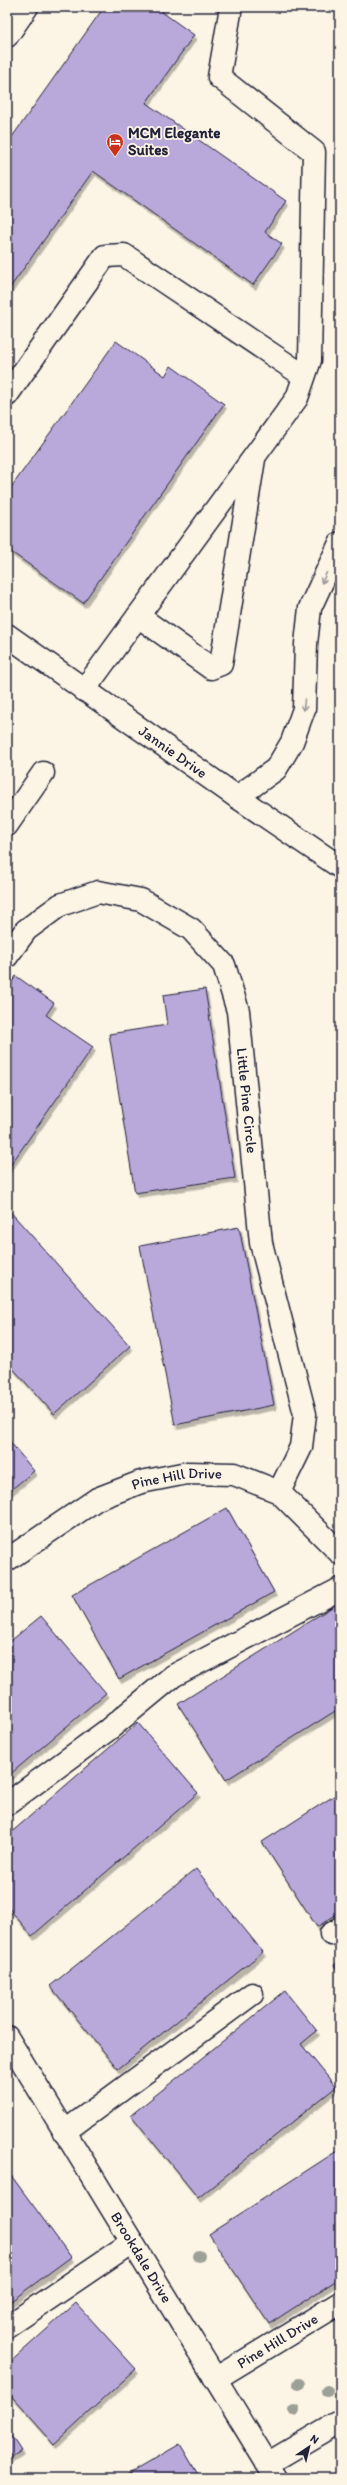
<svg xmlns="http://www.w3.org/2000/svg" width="347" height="2485" viewBox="0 0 347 2485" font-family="Itim,sans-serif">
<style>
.building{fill:#b9a9da;stroke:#22223b;filter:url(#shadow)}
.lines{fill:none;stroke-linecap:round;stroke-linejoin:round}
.minor-casing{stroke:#22223b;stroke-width:25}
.highway-casing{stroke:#22223b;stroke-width:25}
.minor{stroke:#fcf5e5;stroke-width:22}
.highway{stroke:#fcf5e5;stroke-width:22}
.tree{fill:#9ca097}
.oneway{stroke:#9a9698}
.labels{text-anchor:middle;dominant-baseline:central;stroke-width:3.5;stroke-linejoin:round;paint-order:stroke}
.poi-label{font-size:15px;font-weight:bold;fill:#22223b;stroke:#fcf5e5;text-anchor:start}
.street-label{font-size:15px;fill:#22223b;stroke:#fcf5e5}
</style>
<defs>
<filter id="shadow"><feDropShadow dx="2.5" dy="4.5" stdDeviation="0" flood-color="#0004"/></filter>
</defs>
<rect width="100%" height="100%" fill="#fcf5e5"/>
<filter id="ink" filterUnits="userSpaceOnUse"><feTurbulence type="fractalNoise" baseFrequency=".025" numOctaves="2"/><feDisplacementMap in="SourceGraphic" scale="8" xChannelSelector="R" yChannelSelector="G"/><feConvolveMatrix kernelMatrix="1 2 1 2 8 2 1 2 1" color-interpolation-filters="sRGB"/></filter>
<g filter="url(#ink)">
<path class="building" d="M 104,7 L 165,7 L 162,12 L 194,35 L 146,103 L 286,201 L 265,232 L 282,244 L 253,285 L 93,171 L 7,292 L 7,144 Z
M 116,341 L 165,376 L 171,366 L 224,404 L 83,603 L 7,549 L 7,493 Z
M 16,976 L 54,1003 L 46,1015 L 93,1047 L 7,1170 L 7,989 Z
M 205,989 L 235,1178 L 135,1193 L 109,1034 L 167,1025 L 163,995 Z
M 7,1208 L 130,1346 L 54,1414 L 7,1362 Z
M 239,1227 L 274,1405 L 175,1425 L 140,1246 Z
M 7,1438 L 34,1471 L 7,1493 Z
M 227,1508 L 274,1592 L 119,1679 L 72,1595 Z
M 340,1602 L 340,1708 L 226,1780 L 178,1704 Z
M 41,1616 L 106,1693 L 7,1777 L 7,1644 Z
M 138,1723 L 198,1793 L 32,1936 L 7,1906 L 7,1836 Z
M 340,1792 L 340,1912 L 317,1927 L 262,1842 Z
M 196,1869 L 263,1952 L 118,2069 L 50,1986 Z
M 340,1961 L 340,1975 L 334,1965 Z
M 285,1991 L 317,2031 L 301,2044 L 336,2087 L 198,2198 L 131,2115 Z
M 340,2149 L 340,2278 L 269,2324 L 209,2234 Z
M 10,2174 L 71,2257 L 7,2304 L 7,2176 Z
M 76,2303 L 136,2369 L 54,2444 L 7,2391 L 7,2365 Z
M 7,2430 L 21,2451 L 7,2460 Z
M 180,2444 L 200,2478 L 122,2478 Z"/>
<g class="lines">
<g class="minor-casing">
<g id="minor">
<path d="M 7,36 L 27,7"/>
<path d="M 7,395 L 105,256 L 124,255 L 304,376"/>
<path d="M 138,616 L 211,668 L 221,664 L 254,459"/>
<path id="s1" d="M 7,635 L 237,797 L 340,867"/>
<path d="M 84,690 L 297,398 L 310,360 L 314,152 L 219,77 L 231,7"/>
<path d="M 7,825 L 43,773"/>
<path id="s2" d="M 7,956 L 26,930 L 60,905 L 98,892 L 141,900 L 191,929 L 224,965 L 238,1011 L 261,1243 L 305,1414 L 301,1447 L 279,1492"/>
<path id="s3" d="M 7,1560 L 97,1499 L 141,1482 L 187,1473 L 234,1474 L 279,1492 L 340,1553"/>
<path d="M 7,1804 L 109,1729 L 173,1676 L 340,1589"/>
<path d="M 331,1934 L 340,1929"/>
<path id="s4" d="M 7,2037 L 276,2478"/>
<path d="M 64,2132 L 252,1994"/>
<path d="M 7,2327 L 132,2242"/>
<path id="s5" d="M 215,2379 L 340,2303"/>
<path d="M 267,2464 L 340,2421"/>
</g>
</g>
<g class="highway-casing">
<path id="highway" d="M 237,797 L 276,769 L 292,742 L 304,709 L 306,644 L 310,608 L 340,543"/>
</g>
<use href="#minor" class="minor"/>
<use href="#highway" class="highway"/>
</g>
<g class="tree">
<circle cx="199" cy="2256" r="6"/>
<circle cx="299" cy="2384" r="6"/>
<circle cx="327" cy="2391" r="6"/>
<circle cx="294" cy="2410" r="6"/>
</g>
<defs><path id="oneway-shaft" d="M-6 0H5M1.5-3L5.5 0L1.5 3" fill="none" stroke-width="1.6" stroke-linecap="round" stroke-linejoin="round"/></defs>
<g class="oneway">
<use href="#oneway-shaft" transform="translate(324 578) rotate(115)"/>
<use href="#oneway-shaft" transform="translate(304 705) rotate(95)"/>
</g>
</g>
<defs>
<g id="hotel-pin" transform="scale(0.9)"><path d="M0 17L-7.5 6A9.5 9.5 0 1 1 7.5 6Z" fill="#c8321e" stroke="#fcf5e5"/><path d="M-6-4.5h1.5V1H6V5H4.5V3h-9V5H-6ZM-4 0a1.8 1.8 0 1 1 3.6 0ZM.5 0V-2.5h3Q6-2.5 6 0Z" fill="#fff"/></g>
</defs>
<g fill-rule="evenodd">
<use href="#hotel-pin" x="115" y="142"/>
</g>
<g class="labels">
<g class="poi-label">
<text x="128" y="133">MCM Elegante<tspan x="128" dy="17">Suites</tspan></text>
</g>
<g class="street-label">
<text stroke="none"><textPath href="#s1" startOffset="203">Jannie Drive</textPath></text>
<text stroke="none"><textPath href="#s2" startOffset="403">Little Pine Circle</textPath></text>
<text stroke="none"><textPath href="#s3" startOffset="192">Pine Hill Drive</textPath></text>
<text stroke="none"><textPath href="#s4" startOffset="258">Brookdale Drive</textPath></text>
<text stroke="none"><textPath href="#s5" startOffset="73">Pine Hill Drive</textPath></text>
</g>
</g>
<rect width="347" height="2485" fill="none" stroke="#fcf5e5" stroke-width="24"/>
<rect x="12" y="12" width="323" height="2461" fill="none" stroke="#22223b" stroke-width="1.5" filter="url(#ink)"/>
<g transform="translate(309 2447) rotate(35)" stroke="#fcf5e5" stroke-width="3" paint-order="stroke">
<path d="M0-3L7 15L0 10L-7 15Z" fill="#22223b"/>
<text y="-6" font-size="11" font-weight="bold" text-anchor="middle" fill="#22223b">N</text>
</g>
</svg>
